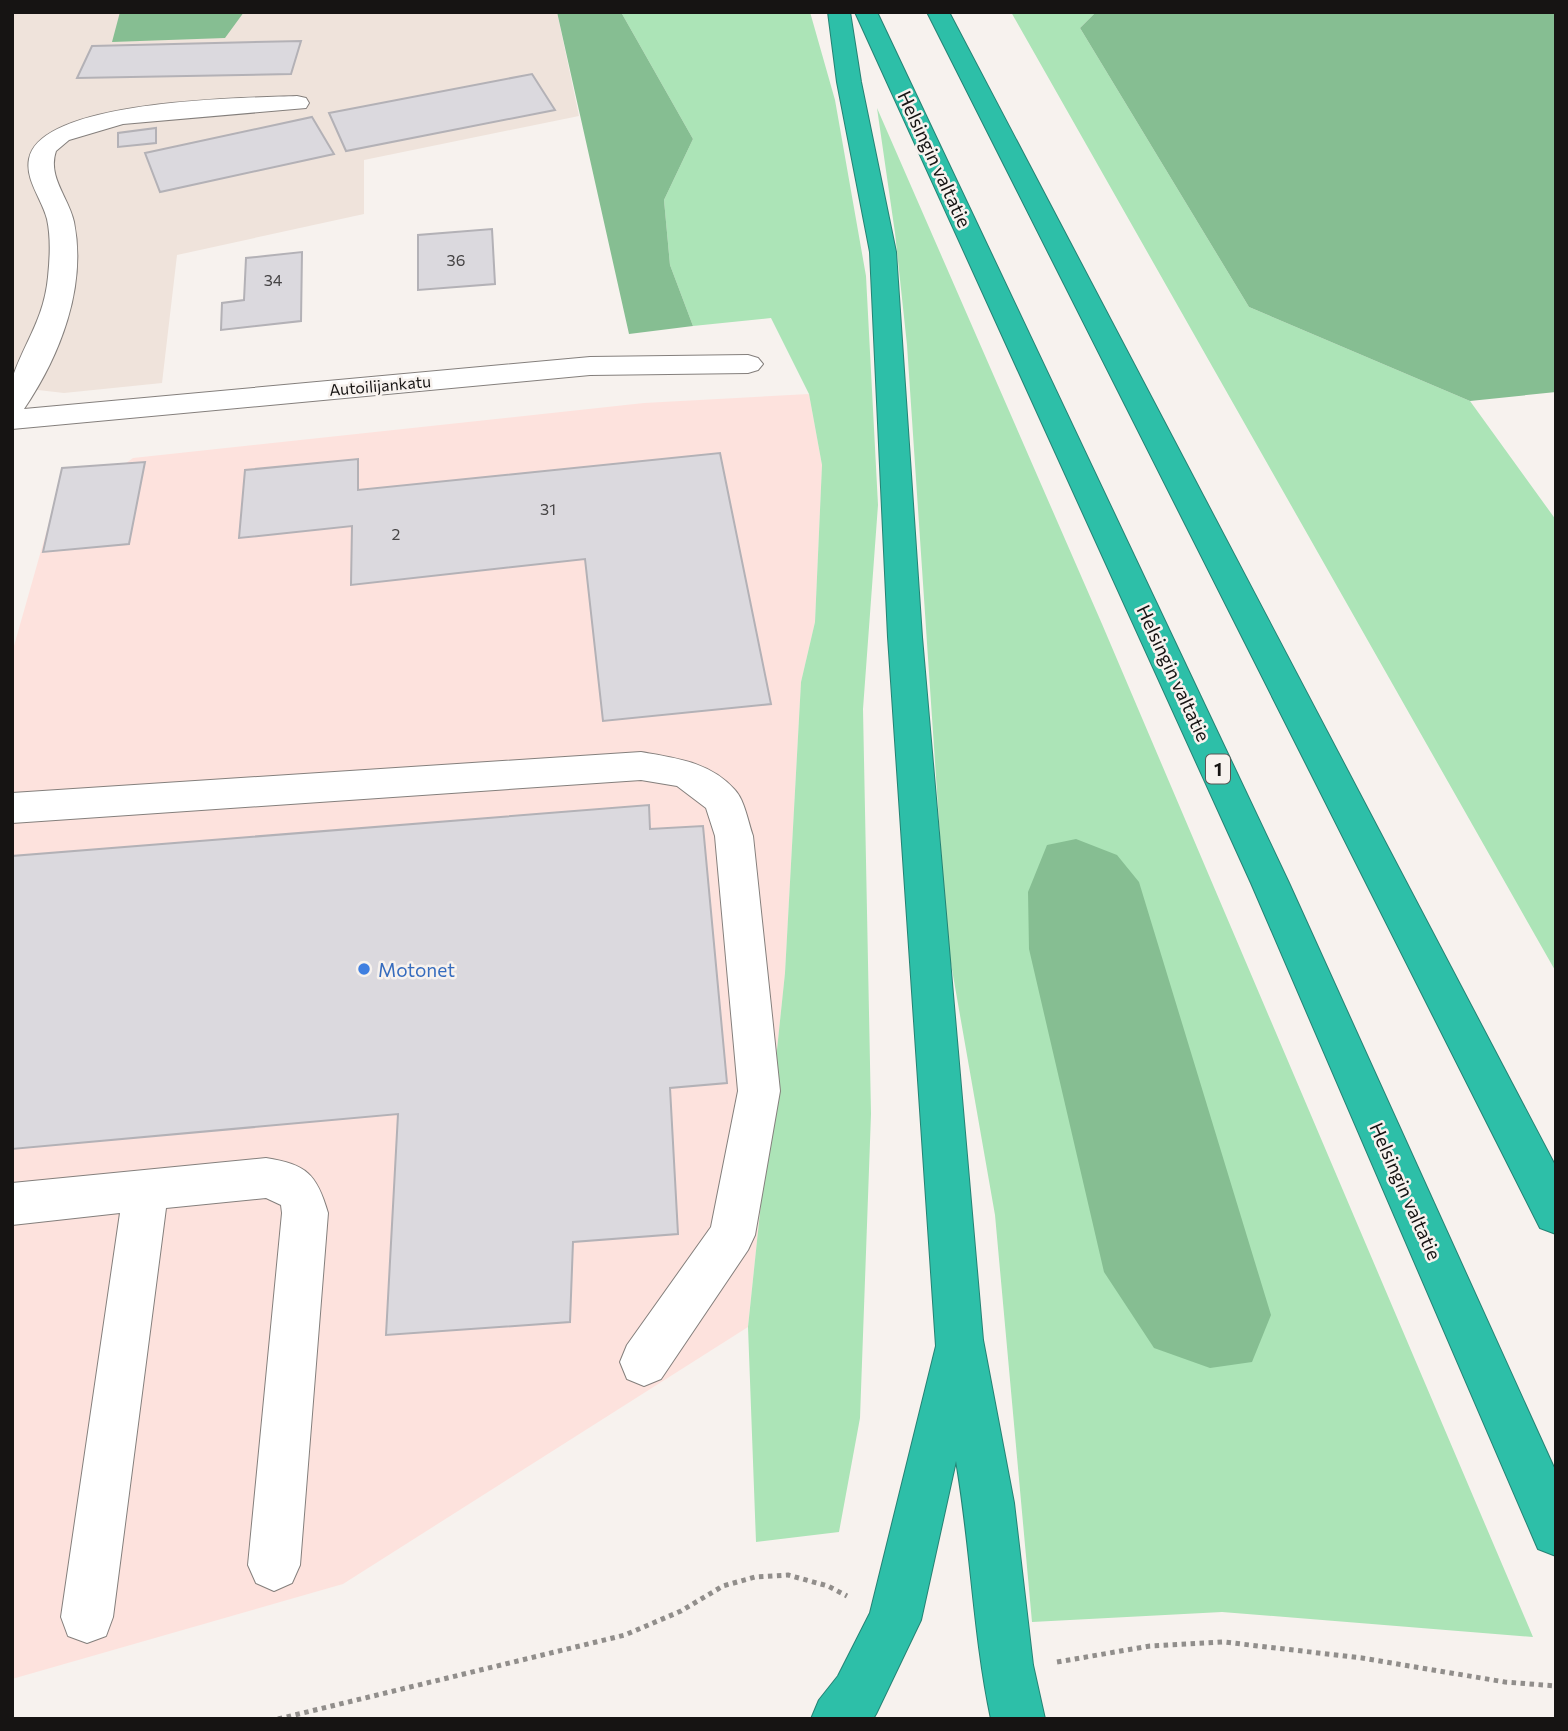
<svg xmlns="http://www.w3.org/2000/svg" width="1568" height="1731" viewBox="0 0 1568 1731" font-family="Commissioner,sans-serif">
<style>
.commercial{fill:#fde2dd}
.built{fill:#efe3db}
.green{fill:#ace4b7}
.forest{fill:#86be92}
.building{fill:#dbd9de;stroke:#b3b1b6;stroke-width:2}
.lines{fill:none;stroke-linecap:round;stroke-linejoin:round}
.minor-casing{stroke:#847f7c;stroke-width:2}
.highway-casing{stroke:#258374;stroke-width:2}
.path{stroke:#918e8b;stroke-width:5;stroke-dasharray:4.5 4.5;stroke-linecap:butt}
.minor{fill:#fff;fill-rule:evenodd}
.highway{fill:#2dbfa8;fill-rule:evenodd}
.shop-dot{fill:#3f7fe0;stroke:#f7f2ee;stroke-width:2.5}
.labels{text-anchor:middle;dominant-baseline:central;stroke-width:5;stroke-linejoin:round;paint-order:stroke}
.number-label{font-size:16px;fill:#474546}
.far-street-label{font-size:16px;fill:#161413;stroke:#f7f2ee}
.shield{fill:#f7f2ee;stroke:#5a5755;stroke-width:2}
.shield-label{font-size:18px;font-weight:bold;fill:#161413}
.street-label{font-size:19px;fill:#161413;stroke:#f7f2ee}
.shop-label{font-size:19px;fill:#366cbe;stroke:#f7f2ee;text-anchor:start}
</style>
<rect width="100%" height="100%" fill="#f7f2ee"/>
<path class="commercial" d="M 809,394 L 822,465 L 815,622 L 801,682 L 785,973 L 748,1327 L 343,1584 L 12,1679 L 12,653 L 50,519 L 133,458 L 644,403 Z"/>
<path class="built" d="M 12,12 L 557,12 L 579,116 L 364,160 L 364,214 L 177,255 L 162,383 L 64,393 L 12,387 Z"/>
<path class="green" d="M 621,12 L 810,12 L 835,100 L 866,276 L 878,505 L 863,709 L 871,1114 L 860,1418 L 839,1532 L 756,1542 L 748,1327 L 785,973 L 801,682 L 815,622 L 822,465 L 809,394 L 771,318 L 693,326 L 670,265 L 664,200 L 693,139 Z
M 1011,12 L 1096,12 L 1080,28 L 1249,307 L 1470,401 L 1556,520 L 1556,972 Z
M 877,108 L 1102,624 L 1533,1637 L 1222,1612 L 1032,1622 L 995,1215 L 947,941 L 907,345 L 895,233 Z"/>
<path class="forest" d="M 120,12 L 244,12 L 225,38 L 112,42 Z
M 557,12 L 621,12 L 693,139 L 664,200 L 670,265 L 693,326 L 629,334 Z
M 1096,12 L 1556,12 L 1556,392 L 1470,401 L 1249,307 L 1080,28 Z
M 1076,839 L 1117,855 L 1139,882 L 1271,1315 L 1252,1362 L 1210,1368 L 1154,1348 L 1104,1272 L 1029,949 L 1028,892 L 1047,845 Z"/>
<path class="building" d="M 301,41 L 291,74 L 77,78 L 92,46 Z
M 532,74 L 555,110 L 346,151 L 329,113 Z
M 312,117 L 334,154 L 160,192 L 145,153 Z
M 156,128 L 156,143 L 118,147 L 118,133 Z
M 492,229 L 495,284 L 418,290 L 418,235 Z
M 302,252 L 301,321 L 221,330 L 222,303 L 244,300 L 246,258 Z
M 720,453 L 771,704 L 603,721 L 585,559 L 351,585 L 352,526 L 239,538 L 245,470 L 358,459 L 358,490 Z
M 145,462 L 129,544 L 43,552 L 62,468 Z
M 649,805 L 650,829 L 703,826 L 727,1083 L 670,1088 L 678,1234 L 573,1242 L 570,1322 L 386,1335 L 398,1114 L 12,1149 L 12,856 Z"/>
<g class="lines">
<g class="minor-casing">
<path id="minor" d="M 297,96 L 306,98 L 309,103 L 306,108 L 123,124 L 69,140 L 56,151 C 47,177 69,198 74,222 C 87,287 60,356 24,409 L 590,357 L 748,355 L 758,358 L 763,364 L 758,370 L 748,373 L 590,375 L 12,429 C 12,414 8,391 13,376 C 26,340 44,318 48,277 C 50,258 51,237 47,219 C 42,199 25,180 29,159 C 40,99 247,98 297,96 Z
M 641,752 C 675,758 711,762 735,790 C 745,801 748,822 753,836 L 780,1091 L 755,1235 L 748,1250 L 661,1379 L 644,1386 L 627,1379 L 620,1362 L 627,1345 L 711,1227 L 738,1091 L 715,836 L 706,808 L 677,786 L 641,780 L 12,823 L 12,793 Z
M 266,1158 C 306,1164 317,1174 328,1213 L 300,1565 L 292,1583 L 274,1591 L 256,1583 L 248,1565 L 282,1213 L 281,1205 L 266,1198 L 166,1208 L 113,1617 L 106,1636 L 87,1643 L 68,1636 L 61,1617 L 120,1213 L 12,1225 L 12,1183 Z"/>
</g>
<g class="highway-casing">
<path id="highway" d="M 828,12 L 850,12 L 861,82 L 896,252 L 922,637 L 983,1340 L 1014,1503 L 1033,1665 L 1045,1719 L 991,1719 C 973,1634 971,1547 956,1461 L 921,1620 L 876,1714 L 873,1719 L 811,1719 L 819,1700 L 838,1676 L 870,1613 L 936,1346 L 888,637 L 870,252 L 837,82 Z
M 855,12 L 877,12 L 1289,883 L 1556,1472 L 1556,1556 L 1538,1549 L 1251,883 Z
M 927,12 L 949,12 L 1556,1167 L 1556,1234 L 1540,1228 Z"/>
</g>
<path class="path" d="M 1057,1662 L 1150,1646 L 1224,1642 L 1362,1658 L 1505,1682 L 1556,1686
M 278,1719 L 625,1635 L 681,1611 L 723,1586 L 755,1577 L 788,1575 L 828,1586 L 847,1596"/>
<use href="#minor" class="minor"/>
<use href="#highway" class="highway"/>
</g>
<circle class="shop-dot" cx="364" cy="969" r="7"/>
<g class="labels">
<g class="number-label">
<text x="456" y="259">36</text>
<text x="273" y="279">34</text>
<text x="548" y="508">31</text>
<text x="396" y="533">2</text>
</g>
<g class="far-street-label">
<text transform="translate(380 385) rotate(-5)">Autoilijankatu</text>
</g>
<rect class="shield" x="1206" y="754.5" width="24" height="29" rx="5"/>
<g class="shield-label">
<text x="1218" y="769">1</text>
</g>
<g class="street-label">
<text transform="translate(935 159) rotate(65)">Helsingin valtatie</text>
<text transform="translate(1174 673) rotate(65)">Helsingin valtatie</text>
<text transform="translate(1406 1191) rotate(66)">Helsingin valtatie</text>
</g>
<g class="shop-label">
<text x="378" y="969">Motonet</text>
</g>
</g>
<rect width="1568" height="1731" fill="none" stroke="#161413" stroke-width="28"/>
</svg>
